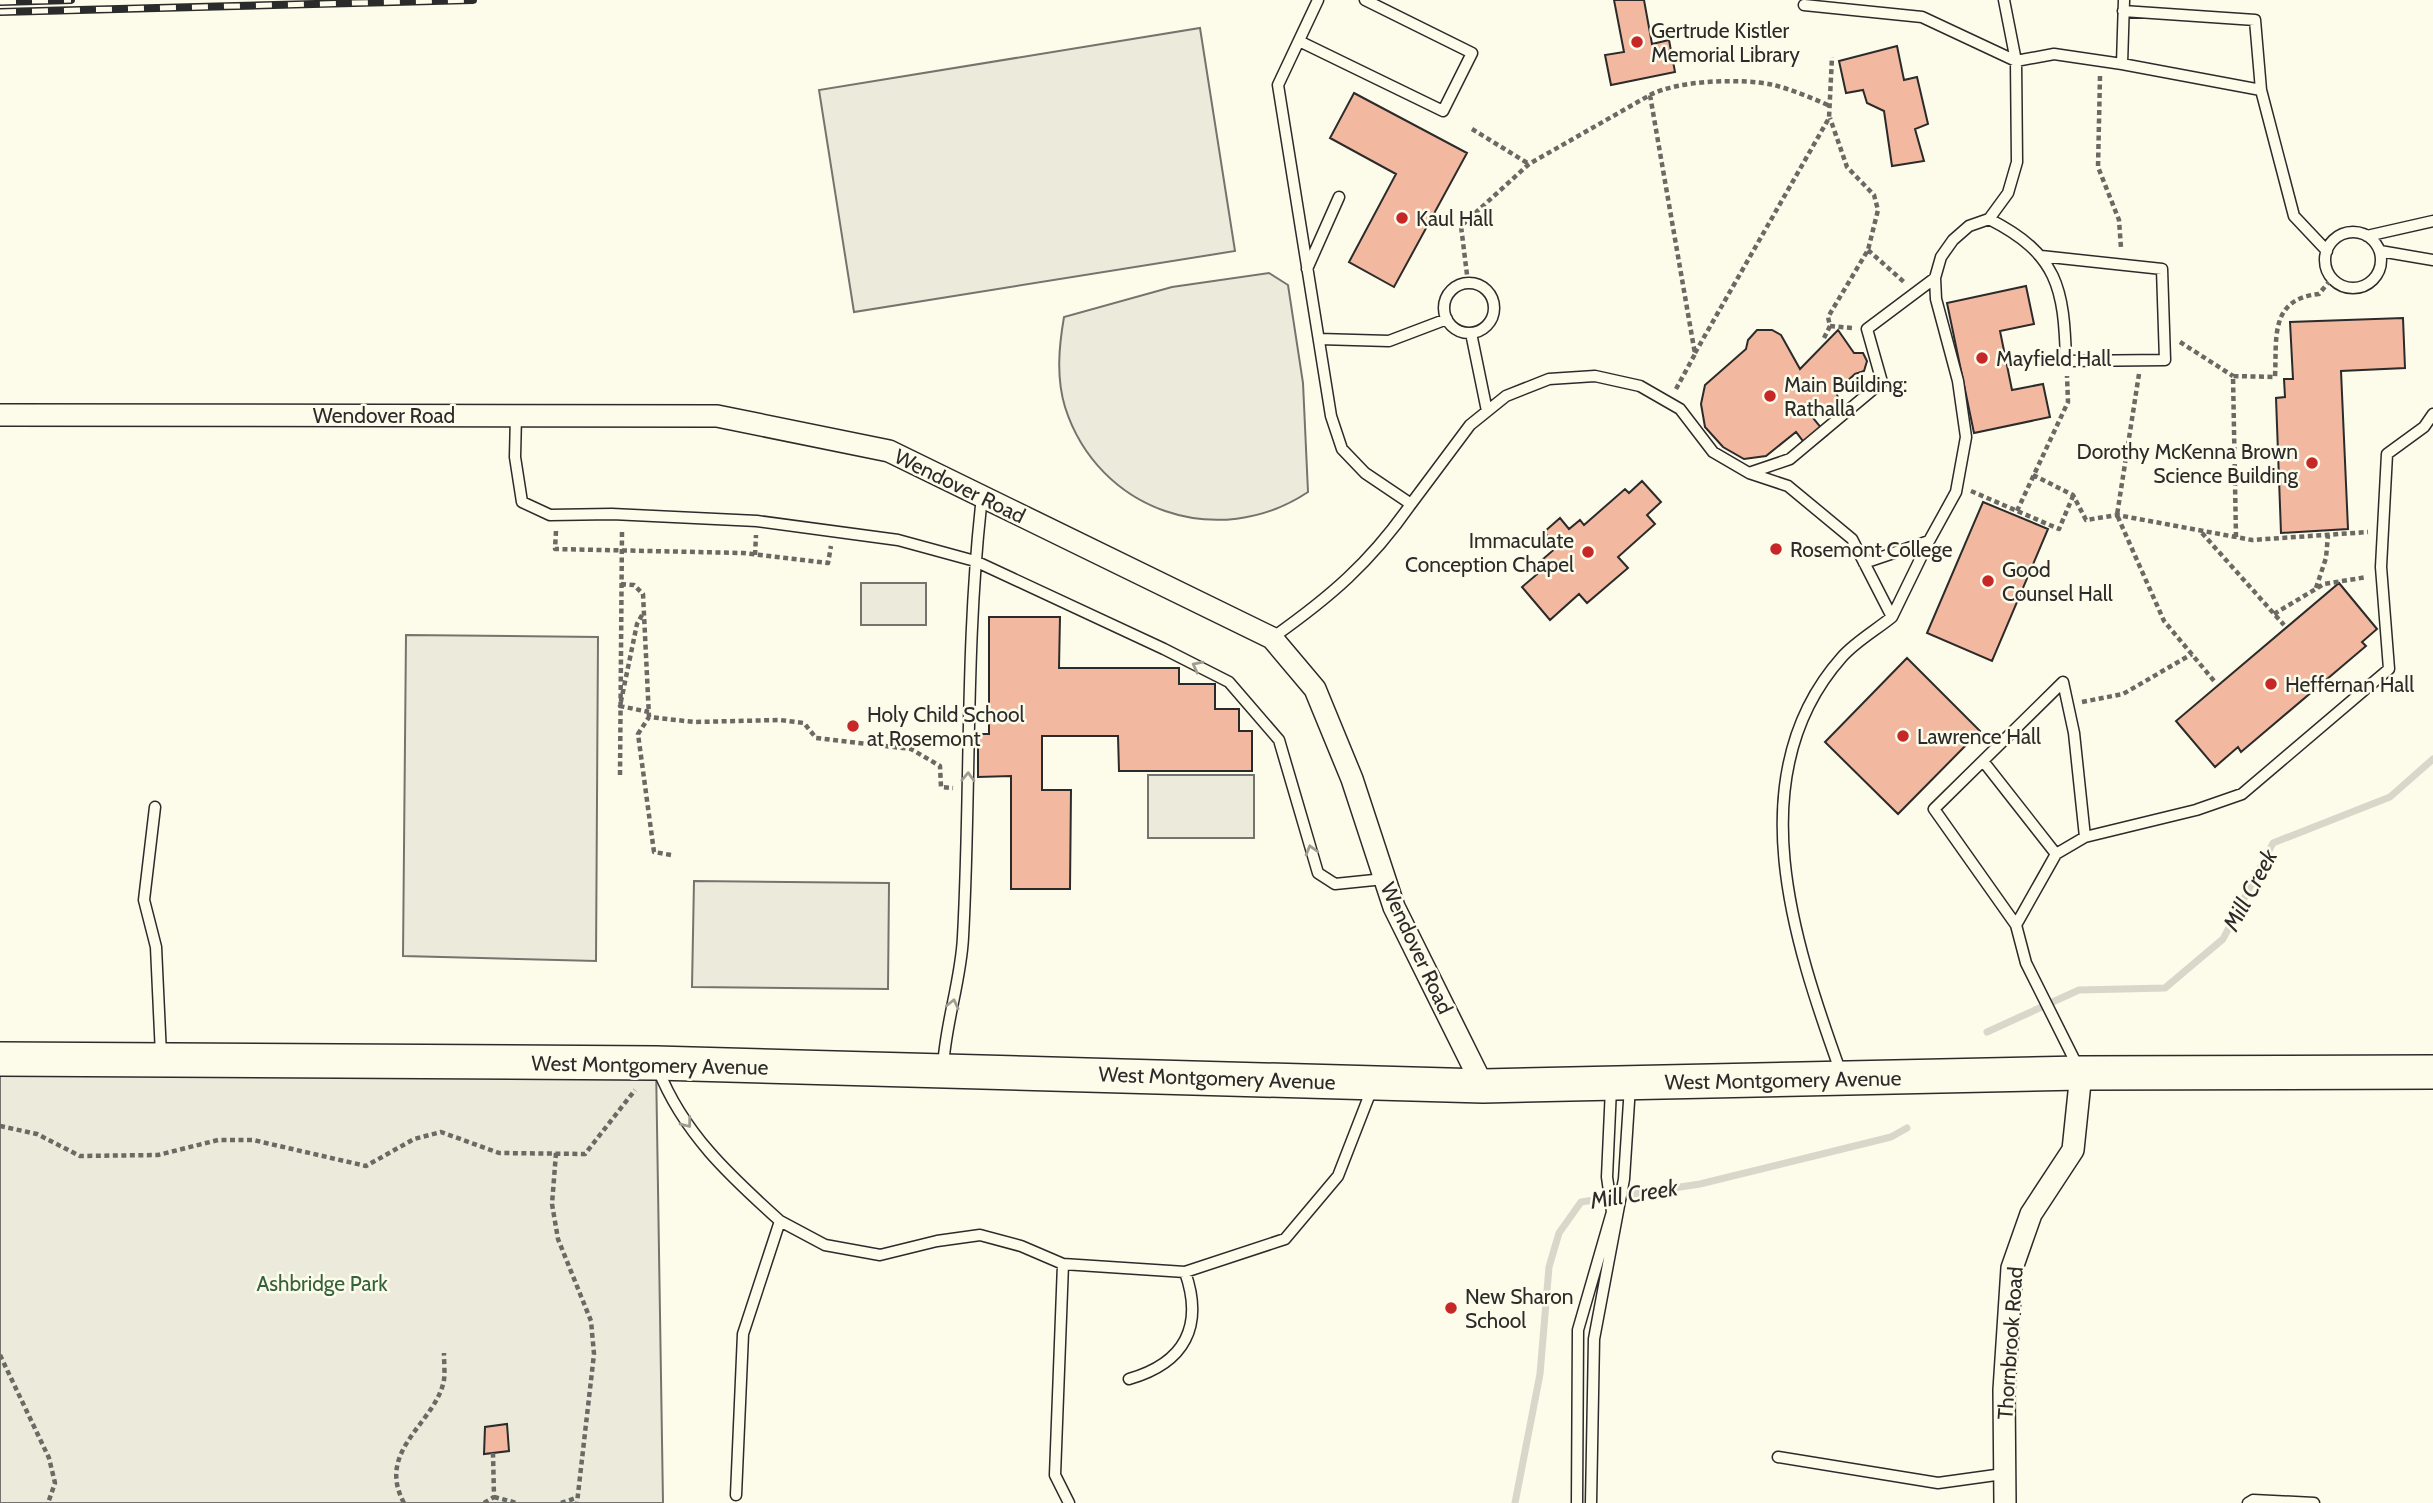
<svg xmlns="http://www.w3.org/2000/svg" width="2433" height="1503" viewBox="0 0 2433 1503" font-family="Cabin,sans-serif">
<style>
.green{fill:#ecebdb;stroke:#74746e;stroke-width:2}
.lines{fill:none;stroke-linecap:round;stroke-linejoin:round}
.stream{stroke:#d8d7c9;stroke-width:7}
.building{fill:#f2b8a0;stroke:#2b2b2b;stroke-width:2}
.service-casing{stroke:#2b2b2b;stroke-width:13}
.minor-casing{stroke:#2b2b2b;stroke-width:24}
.primary-casing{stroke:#2b2b2b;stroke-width:36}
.path{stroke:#6a6964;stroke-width:4.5;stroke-dasharray:5 3.5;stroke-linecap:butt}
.service{stroke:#fdfbea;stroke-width:10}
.minor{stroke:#fdfbea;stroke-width:21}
.primary{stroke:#fdfbea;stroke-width:33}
.rail-casing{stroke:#2b2b2b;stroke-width:8}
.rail{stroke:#fdfbea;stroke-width:5;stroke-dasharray:16;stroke-linecap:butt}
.oneway{stroke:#9e9d94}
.poi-dot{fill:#c62828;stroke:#fdfbea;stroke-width:2.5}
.labels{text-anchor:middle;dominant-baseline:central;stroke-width:5;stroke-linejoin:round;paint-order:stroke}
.poi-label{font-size:21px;fill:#2b2b2b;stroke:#fdfbea;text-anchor:start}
.street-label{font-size:21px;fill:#2b2b2b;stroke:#fdfbea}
.park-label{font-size:21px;fill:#34623c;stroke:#fdfbea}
.water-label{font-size:23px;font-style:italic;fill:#2b2b2b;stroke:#fdfbea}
</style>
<rect width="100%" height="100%" fill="#fdfbea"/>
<path class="green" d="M 1200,28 L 1235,251 L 854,312 L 819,90 Z
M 1269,273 L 1288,285 L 1303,383 L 1308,492 C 1218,552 1098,511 1065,407 C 1056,377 1059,346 1064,317 L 1172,287 Z
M 861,583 L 926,583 L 926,625 L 861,625 Z
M 406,635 L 598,637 L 596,961 L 403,956 Z
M 1148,775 L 1254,775 L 1254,838 L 1148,838 Z
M 694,881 L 889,883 L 888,989 L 692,987 Z
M 0,1059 L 656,1063 L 663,1503 L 0,1503 Z"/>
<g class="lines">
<path class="stream" d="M 1987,1032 L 2079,990 L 2165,988 L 2223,939 L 2273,843 L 2390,797 L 2433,759
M 1515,1503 L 1540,1374 L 1549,1267 L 1559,1233 L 1581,1202 L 1700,1184 L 1891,1137 L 1907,1128"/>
</g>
<path class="building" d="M 1614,0 L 1644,0 L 1652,44 L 1669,40 L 1675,72 L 1611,85 L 1605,55 L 1624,52 Z
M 1897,46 L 1904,80 L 1917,77 L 1928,124 L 1915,129 L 1924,161 L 1892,166 L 1884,111 L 1867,103 L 1863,90 L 1846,93 L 1839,61 Z
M 1354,93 L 1467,153 L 1394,287 L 1349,262 L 1396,174 L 1330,138 Z
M 2026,286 L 2034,324 L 2000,331 L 2012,390 L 2043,384 L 2050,417 L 1974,433 L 1947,303 Z
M 2403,318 L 2405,368 L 2341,371 L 2348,529 L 2281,533 L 2276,398 L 2285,397 L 2284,379 L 2293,379 L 2290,322 Z
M 1757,330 L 1772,330 L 1781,335 L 1800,369 L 1838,330 L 1854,353 L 1863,353 L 1867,361 L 1864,371 L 1855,374 L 1836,391 L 1839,401 L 1836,407 L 1831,411 L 1823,410 L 1813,418 L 1827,435 L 1809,449 L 1796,432 L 1766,456 L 1744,459 L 1723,447 L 1705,427 L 1701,404 L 1705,385 L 1746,349 L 1748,340 Z
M 1642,481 L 1661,502 L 1647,515 L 1655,524 L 1618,557 L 1628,568 L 1587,603 L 1579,594 L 1550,620 L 1522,587 L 1548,565 L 1543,559 L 1557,547 L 1544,532 L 1560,518 L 1569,529 L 1580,520 L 1584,525 L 1625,489 L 1629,493 Z
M 1983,502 L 2048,529 L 1992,661 L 1927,633 Z
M 2339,583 L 2377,629 L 2362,642 L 2366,646 L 2241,752 L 2238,747 L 2215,767 L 2176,721 Z
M 989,617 L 1060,617 L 1059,668 L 1179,668 L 1179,684 L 1215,684 L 1215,709 L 1239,709 L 1239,731 L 1252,731 L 1252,771 L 1119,771 L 1118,736 L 1042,736 L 1042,790 L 1071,790 L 1070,889 L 1011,889 L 1011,776 L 978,777 L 978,734 L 989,734 Z
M 1907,658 L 1980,731 L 1898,814 L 1825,742 Z
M 507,1424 L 509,1451 L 484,1454 L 485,1427 Z"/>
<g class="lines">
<g class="service-casing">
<path id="service" d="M 1804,5 L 1922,17 L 2016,61 L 2054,54 L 2122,64
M 2123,11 L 2255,20 L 2261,90 L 2122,64 L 2124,0
M 1299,41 L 1443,111 L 1472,53 L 1365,0
M 2261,90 L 2294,216 L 2327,251
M 1989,219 C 2058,254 2064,288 2066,361 L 2165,360 L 2162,269 L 2041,256
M2325 260a28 28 0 1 1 56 0a28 28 0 1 1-56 0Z
M 2367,236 L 2433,221
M 2380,251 L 2433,260
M 1307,269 L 1339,197
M1444 308a25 25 0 1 1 50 0a25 25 0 1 1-50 0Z
M 1471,333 L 1487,411
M 1319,339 L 1389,341 L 1447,319
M 516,415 L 515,457 L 522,502 L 550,515 L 612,514 L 757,521 L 898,540 L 975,561 L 1164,649 L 1229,682 L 1279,740 L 1318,873 L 1335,884 L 1384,879
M 1749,473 L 1790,459 L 1882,382 L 1867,329 L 1935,278
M 1411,504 L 1470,425 L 1506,396 L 1549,379 L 1595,376 L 1640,386 L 1680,409 L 1713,452 L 1749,473 L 1788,486 L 1852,539 L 1892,617 L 1929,541 L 1864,563
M 1929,541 L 1956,492 L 1966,437 L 1958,381 L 1936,299 L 1935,278 L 1941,257 L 1953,240 L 1969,226 L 1989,219 L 2008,193 L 2017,162 L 2016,61 L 2004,0
M 1272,638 C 1330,597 1370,563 1411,504 L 1365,473 L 1342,449 L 1331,416 L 1278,85 L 1318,0
M 1983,761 L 2056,854
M 155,807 L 144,900 L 156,947 L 161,1055
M 2016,925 L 1934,809 L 2063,682 L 2074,733 L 2085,837
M 2078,1067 L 2026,963 L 2016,925 L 2056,854 L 2085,837 L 2196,810 L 2242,794 L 2389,669 L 2381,567 L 2387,454 L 2424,427 L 2433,414
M 943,1068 C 945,1024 961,981 963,937 C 971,791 965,643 982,497
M 658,1069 C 683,1133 730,1176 780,1221
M 1841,1073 C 1794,942 1737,775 1842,657 C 1855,642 1876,630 1892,617
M 1063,1264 L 1055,1475 L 1069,1503
M 1129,1379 C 1185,1363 1204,1326 1185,1272
M 1778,1457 L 1938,1483 L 2003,1474
M 736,1495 L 743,1334 L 780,1221 L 825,1245 L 880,1255 L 937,1241 L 980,1235 L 1021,1246 L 1063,1264 L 1185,1272 L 1285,1239 L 1338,1176 L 1373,1086
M 1577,1503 L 1578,1330 L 1612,1212 L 1607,1177 L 1611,1088
M 1591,1503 L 1594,1339 L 1624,1179 L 1630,1086
M 2248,1503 L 2253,1500 L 2314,1503"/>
</g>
<g class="minor-casing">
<path id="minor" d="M 0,415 L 717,416 L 889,451 L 1272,638 L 1315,689 L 1352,779 L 1394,907 L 1483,1086
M 2005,1503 L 2004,1390 L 2012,1268 L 2031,1214 L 2073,1150 L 2081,1073"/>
</g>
<g class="primary-casing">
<path id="primary" d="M 0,1059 L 656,1063 L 1483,1086 L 2081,1073 L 2433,1072"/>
</g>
<path class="path" d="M 2100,76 L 2098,167 L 2119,220 L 2121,248
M 1650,95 C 1678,80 1742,78 1774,85 C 1793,90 1812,98 1830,106
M 1472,129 L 1529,164
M 1868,250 L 1904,282
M 1468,283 L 1461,226 L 1529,164 L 1650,95 L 1695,354 L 1676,389
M 1830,326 L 1853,328
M 1824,338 L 1830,326 L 1828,317 L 1868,250 L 1878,210 L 1874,195 L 1847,167 L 1830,118
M 2180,342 L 2233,376
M 1695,353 L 1829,118 L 1832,57
M 2139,374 L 2117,515 L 2164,621 L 2215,682
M 2033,475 L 2073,495 L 2086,520 L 2117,515 L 2252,540 L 2368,532
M 1971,491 L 2059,529 L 2073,496
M 2017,511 L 2068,402 L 2067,376
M 556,531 L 555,549 L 743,553 L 828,563 L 831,546
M 2202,533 L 2284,625
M 2236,537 L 2233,376 L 2275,377 C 2277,338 2269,299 2319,294 L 2332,278
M 755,555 L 756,535
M 621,584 L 634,585 L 643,594 L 649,717
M 2316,588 L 2326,558 L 2328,535
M 2274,614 L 2324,584 L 2367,577
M 642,615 L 637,624 L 620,706 L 649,712
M 2082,702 L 2123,694 L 2192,654
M 620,775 L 622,530
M 671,855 L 654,852 L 638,734 L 649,717 L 694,722 L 780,720 L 804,723 L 816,738 L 911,749 L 940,766 L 941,787 L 953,788
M 0,1126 L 37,1134 L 80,1156 L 158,1155 L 218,1140 L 253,1140 L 366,1166 L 414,1139 L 441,1132 L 499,1153 L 585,1154 L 635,1090
M 556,1153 L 552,1204 L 558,1239 L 591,1321 L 594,1354 L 577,1503
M 0,1355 L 49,1458 L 55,1483 L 48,1503
M 494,1497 L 517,1503
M 404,1503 C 375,1450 436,1423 444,1380 C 445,1372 444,1362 444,1353
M 484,1503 L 494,1497 L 493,1453
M 561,1503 L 576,1498"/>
<use href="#service" class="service"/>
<use href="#minor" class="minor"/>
<use href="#primary" class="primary"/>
<g class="rail-casing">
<path id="rail" d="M 0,2 L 71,0
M 0,12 L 473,0"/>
</g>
<use href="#rail" class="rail"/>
</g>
<defs><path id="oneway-chevron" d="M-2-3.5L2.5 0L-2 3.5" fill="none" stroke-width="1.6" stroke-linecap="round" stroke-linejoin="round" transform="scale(1.75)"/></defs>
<g class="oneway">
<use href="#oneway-chevron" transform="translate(1197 666) rotate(-153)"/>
<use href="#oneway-chevron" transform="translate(968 777) rotate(-88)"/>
<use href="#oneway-chevron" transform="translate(1311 850) rotate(-106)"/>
<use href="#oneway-chevron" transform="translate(953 1004) rotate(-77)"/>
<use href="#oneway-chevron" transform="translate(687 1123) rotate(53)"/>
</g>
<g class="poi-dot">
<circle cx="1637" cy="42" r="7"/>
<circle cx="1402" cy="218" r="7"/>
<circle cx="1982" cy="358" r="7"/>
<circle cx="1770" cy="396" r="7"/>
<circle cx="2312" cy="463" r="7"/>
<circle cx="1776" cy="549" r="7"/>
<circle cx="1588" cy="552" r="7"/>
<circle cx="1988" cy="581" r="7"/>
<circle cx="2271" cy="684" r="7"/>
<circle cx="853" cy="726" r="7"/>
<circle cx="1903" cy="736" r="7"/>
<circle cx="1451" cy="1308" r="7"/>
</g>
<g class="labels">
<g class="poi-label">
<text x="1651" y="30">Gertrude Kistler<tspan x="1651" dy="24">Memorial Library</tspan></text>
<text x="1416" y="218">Kaul Hall</text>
<text x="1996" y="358">Mayfield Hall</text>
<text x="1784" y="384">Main Building:<tspan x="1784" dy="24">Rathalla</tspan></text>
<text x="2298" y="451" text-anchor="end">Dorothy McKenna Brown<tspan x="2298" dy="24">Science Building</tspan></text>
<text x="1574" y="540" text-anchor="end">Immaculate<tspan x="1574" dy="24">Conception Chapel</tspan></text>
<text x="1790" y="549">Rosemont College</text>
<text x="2002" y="569">Good<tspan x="2002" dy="24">Counsel Hall</tspan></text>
<text x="2285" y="684">Heffernan Hall</text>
<text x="867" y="714">Holy Child School<tspan x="867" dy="24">at Rosemont</tspan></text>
<text x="1917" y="736">Lawrence Hall</text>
<text x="1465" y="1296">New Sharon<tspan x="1465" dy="24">School</tspan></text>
</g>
<g class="street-label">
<text x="384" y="415">Wendover Road</text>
<text transform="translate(960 486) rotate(26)">Wendover Road</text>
<text transform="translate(1417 948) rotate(65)">Wendover Road</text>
<text transform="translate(650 1065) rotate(1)">West Montgomery Avenue</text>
<text transform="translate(1217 1078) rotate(2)">West Montgomery Avenue</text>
<text transform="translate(1783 1080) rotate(-1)">West Montgomery Avenue</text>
<text transform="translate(2010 1343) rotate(-86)">Thornbrook Road</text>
</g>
<g class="park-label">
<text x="322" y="1283">Ashbridge Park</text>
</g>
<g class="water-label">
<text transform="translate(2250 890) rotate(-62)">Mill Creek</text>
<text transform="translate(1634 1194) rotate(-9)">Mill Creek</text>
</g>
</g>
</svg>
